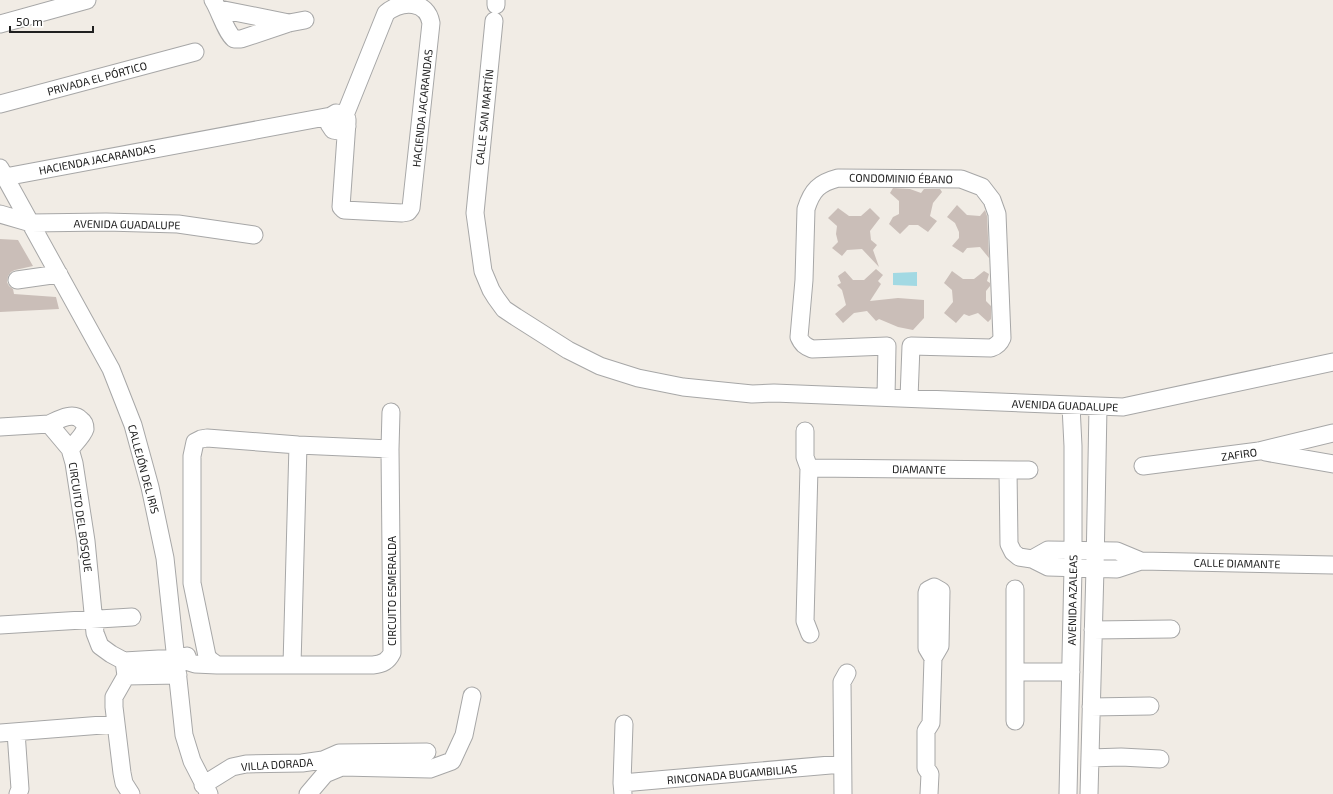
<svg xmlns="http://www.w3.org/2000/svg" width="1333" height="794" viewBox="0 0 1333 794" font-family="'Exo 2',sans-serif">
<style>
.water{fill:#a2d9e3}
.building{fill:#cabeb8}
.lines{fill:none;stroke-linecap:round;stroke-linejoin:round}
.minor-casing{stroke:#a7a7a7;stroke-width:19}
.minor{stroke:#fff;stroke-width:17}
.labels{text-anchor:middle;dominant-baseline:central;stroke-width:3.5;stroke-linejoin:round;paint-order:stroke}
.street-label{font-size:11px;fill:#202020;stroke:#fff}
</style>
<rect width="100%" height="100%" fill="#f1ece5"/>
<path class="water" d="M 917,272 L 917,286 L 893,285 L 893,273 Z"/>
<path class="building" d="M 893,188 L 910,189 L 921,193 L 924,189 L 940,189 L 942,192 L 933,203 L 930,216 L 937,221 L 928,232 L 918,225 L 909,225 L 900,234 L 889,224 L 893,217 L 899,214 L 899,201 L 890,193 Z
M 957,205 L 967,215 L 980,216 L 985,210 L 987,216 L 989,258 L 980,247 L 967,248 L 963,253 L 952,246 L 959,238 L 959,232 L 955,223 L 947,217 Z
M 838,208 L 849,216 L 861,216 L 870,208 L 880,218 L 870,231 L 871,240 L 877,245 L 873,250 L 879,267 L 862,249 L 847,250 L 842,256 L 832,248 L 838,242 L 836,234 L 837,226 L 828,218 Z
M 0,239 L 18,240 L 33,266 L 15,270 L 11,272 L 8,276 L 7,282 L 9,286 L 13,289 L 14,294 L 56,297 L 59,309 L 0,312 Z
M 876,269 L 883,275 L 878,281 L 881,284 L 870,301 L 898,298 L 924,300 L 924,318 L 913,330 L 898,327 L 879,319 L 876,321 L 867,311 L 854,313 L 843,323 L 835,314 L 846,305 L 842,290 L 837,285 L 841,283 L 838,276 L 845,271 L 853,280 L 864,280 Z
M 952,271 L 963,279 L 974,279 L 984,271 L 989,274 L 987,281 L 990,283 L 990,286 L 986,291 L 986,301 L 991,306 L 991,319 L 988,322 L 978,313 L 969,316 L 964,314 L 956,323 L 944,313 L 953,302 L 952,290 L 944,283 Z"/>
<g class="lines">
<g class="minor-casing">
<path id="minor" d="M 213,0 C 220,11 225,31 234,39 L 241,39 L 289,23 L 305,20
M 496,5 L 496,0
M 219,9 L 289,23
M 494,21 L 475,213 L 483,271 L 491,290 L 496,298 L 504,309 L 516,317 L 568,350 L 600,366 L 638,378 L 683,387 L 752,394 L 774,393 L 1123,407 L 1333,362
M 0,24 L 87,0
M 0,104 L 195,52
M 345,115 L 386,13 C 402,0 427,0 431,23 L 411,208 L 408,212 L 402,213 L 344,210 L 341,207 L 347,122 L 347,119 L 342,114 L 336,113 L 331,116 L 329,124 L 333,130 L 339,131 L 347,126
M 0,168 L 111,369 L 133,425 L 150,487 L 165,558 L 184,735 L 192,761 L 209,794
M 5,177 L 331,116
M 0,214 L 31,223 L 106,222 L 178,224 L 254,235
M 17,280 L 59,274
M 886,397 L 887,346 L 812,349 C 805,346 802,344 799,337 L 804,280 L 806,209 C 812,190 819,183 838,178 L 961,179 L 982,187 L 992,200 L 997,214 L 1002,338 C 1000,343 997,346 991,348 L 911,346 L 909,398
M 49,424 C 58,420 73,411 81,420 C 84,422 85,425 85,429 C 83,436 74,444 70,449
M 0,427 L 49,424 L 70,449 L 74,463 L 86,541 L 95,633 L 100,646 L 111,654 L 124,661 L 126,676 L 114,697 L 114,707 L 122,773 L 124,783 L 131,794
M 805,431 L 805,457 L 809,468 L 805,621 L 810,634
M 1265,452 L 1333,464
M 1143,466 L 1259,451 L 1333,433
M 809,468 L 1029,470
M 1008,470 L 1009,544 L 1013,552 L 1019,557 L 1032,559 L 1048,567 L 1117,569 L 1141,561 L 1333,565
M 1032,559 L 1048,550 L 1117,551 L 1141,561
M 1015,589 L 1015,721
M 0,625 L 132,617
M 1093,630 L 1171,629
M 176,658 L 195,664 L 217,665 L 373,665 C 383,664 388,661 392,653 L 390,449 L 391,412
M 124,661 L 176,658 L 187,656
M 217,665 L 210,660 L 207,656 L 192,583 L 192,456 L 195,442 L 201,439 L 207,438 L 298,445 L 390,449
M 292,665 L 298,445
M 1015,672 L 1071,672
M 126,676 L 178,675
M 1091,707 L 1150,706
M 16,732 L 20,789 L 18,794
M 0,733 L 115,724
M 1090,758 L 1121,757 L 1160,759
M 622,783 L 842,764
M 203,785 L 232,767 L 246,764 L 302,763 L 323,760 L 339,753 L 427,752
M 308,794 L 325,774 L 342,767 L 430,769 L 452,761 L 464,735 L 472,696
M 623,794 L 622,783 L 624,724
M 843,794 L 842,682 L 847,673
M 929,794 L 930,774 L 926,768 L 926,731 L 931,723 L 933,658 L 940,646 L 941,591 L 934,587 L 928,590 L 927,593 L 927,648 L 933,658
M 1068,794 L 1073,568 L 1073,446 L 1071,406
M 1089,794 L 1095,568 L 1098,407"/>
</g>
<use href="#minor" class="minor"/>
</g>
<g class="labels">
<g class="street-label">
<text transform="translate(97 78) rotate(-15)">PRIVADA EL PÓRTICO</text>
<text transform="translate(422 108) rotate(-84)">HACIENDA JACARANDAS</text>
<text transform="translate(484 117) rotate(-84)">CALLE SAN MARTÍN</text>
<text transform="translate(97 159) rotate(-11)">HACIENDA JACARANDAS</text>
<text transform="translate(901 178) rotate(1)">CONDOMINIO ÉBANO</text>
<text transform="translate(127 224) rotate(1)">AVENIDA GUADALUPE</text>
<text transform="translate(1065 405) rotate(2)">AVENIDA GUADALUPE</text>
<text transform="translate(1239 454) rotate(-8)">ZAFIRO</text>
<text transform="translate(144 469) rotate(75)">CALLEJÓN DEL IRIS</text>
<text transform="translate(919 469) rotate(1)">DIAMANTE</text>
<text transform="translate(81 517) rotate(82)">CIRCUITO DEL BOSQUE</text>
<text transform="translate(1237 563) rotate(1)">CALLE DIAMANTE</text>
<text transform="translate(391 591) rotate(-90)">CIRCUITO ESMERALDA</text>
<text transform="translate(1072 600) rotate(-89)">AVENIDA AZALEAS</text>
<text transform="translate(277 764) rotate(-4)">VILLA DORADA</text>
<text transform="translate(732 774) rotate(-5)">RINCONADA BUGAMBILIAS</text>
</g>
</g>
<path d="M10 26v6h83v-6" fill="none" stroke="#202020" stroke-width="2"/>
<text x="16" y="26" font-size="12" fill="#202020" stroke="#ffffff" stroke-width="3" paint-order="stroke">50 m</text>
</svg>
